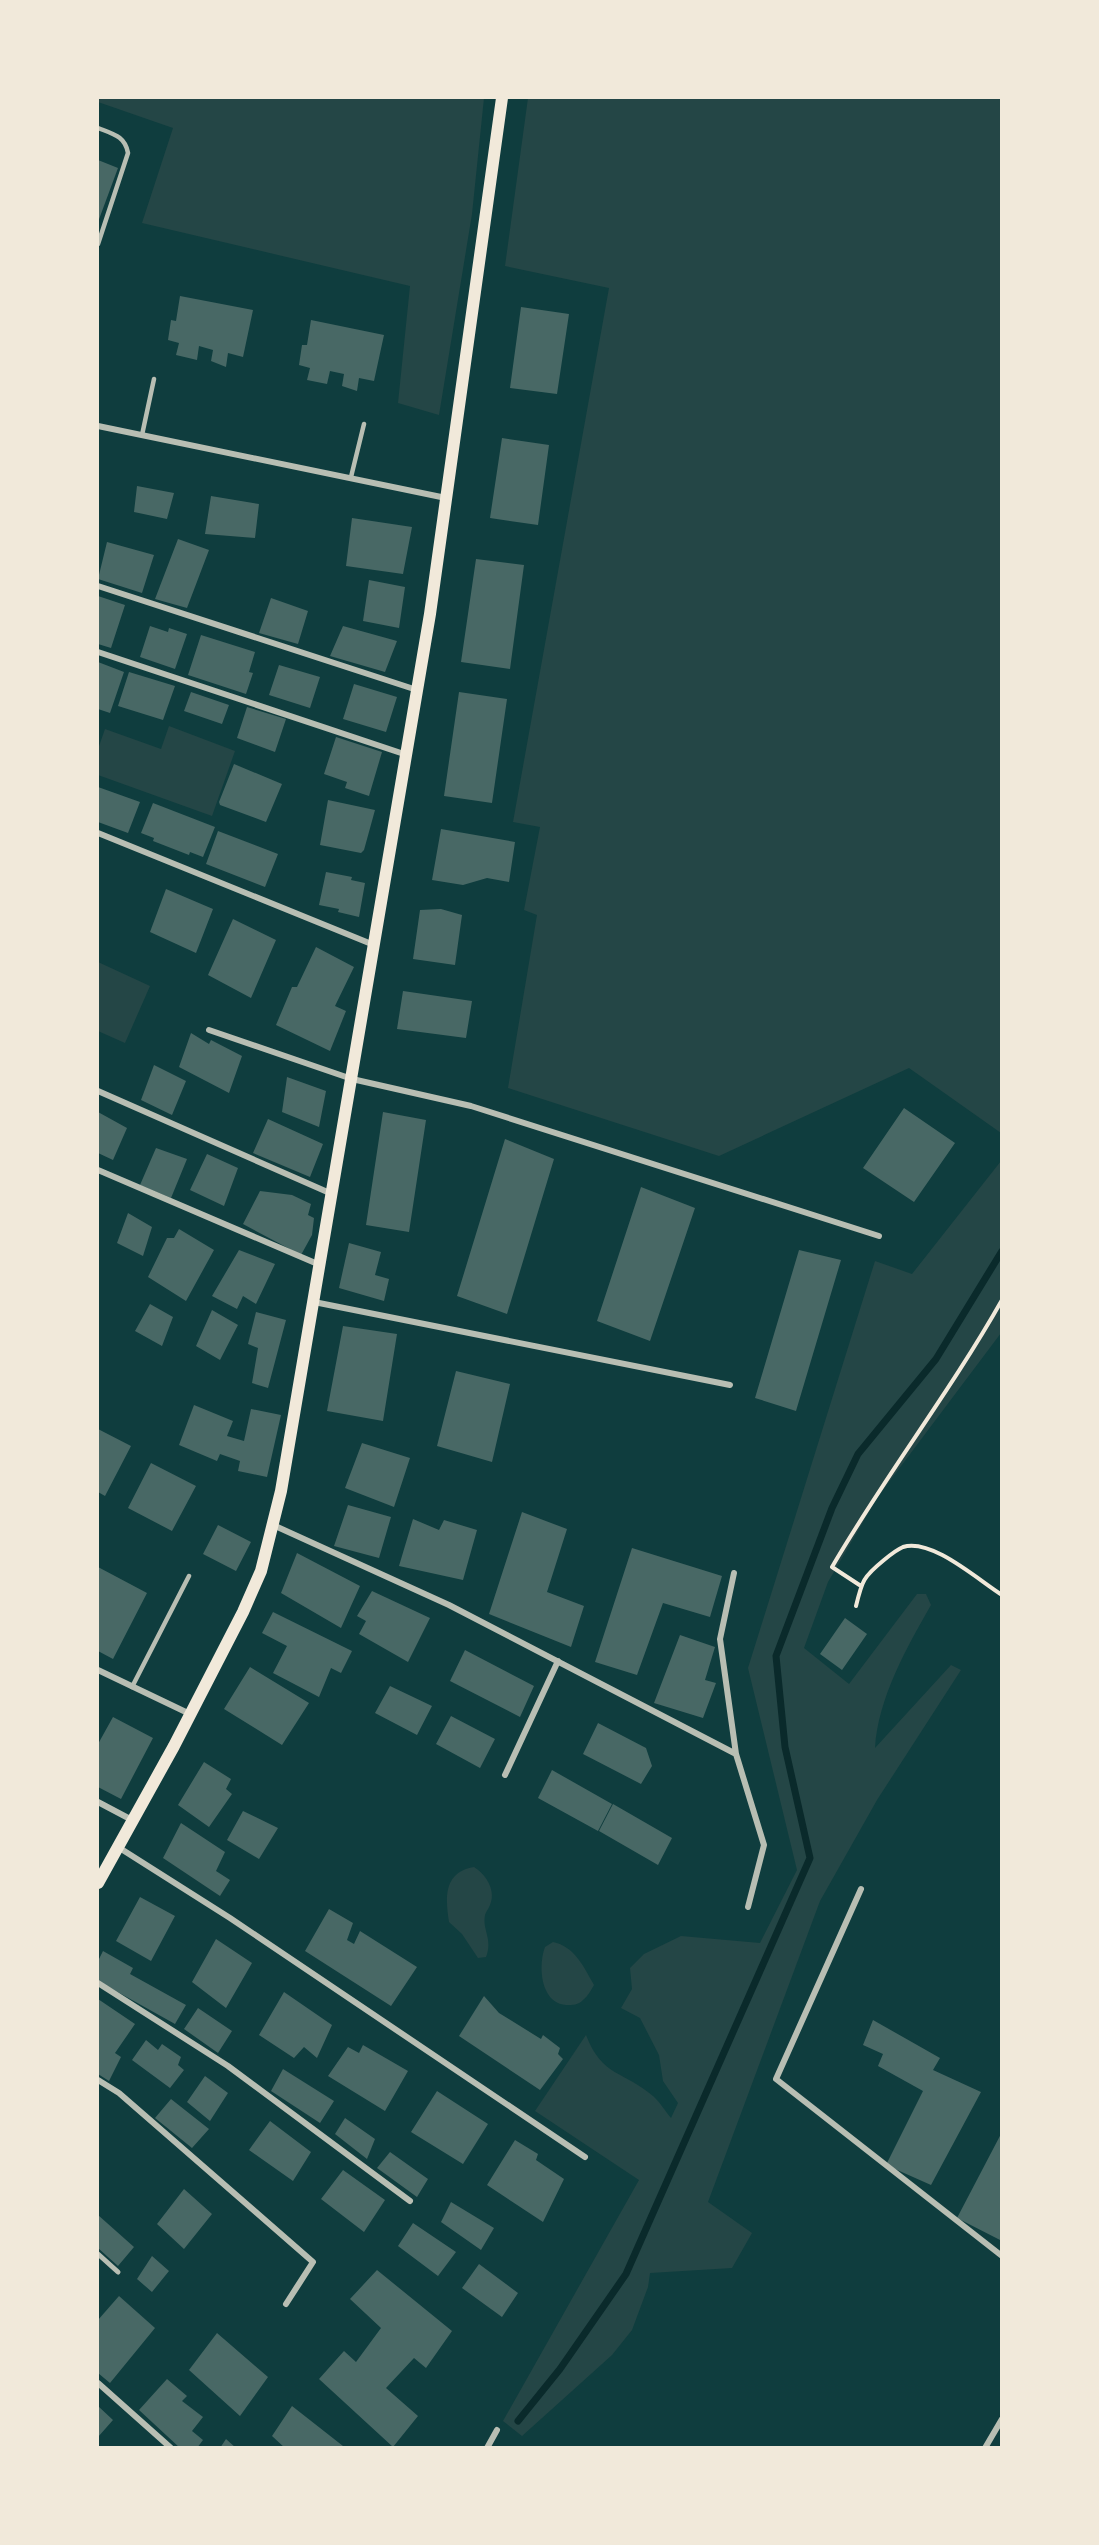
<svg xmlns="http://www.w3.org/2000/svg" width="1099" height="2545" viewBox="0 0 1099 2545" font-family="Arial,sans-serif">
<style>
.green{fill:#244646}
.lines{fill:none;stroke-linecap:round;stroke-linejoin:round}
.stream{stroke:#0a2a2b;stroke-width:7}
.building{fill:#486865}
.path{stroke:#f1e9da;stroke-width:4}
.service{stroke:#b8beb3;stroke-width:4.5}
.pedestrian{stroke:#b8beb3;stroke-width:5}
.minor{stroke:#b8beb3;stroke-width:6}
.secondary{stroke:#f1e9da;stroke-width:12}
</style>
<rect width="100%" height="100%" fill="#0f3d3e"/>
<path class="green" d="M 98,98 L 484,98 L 472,214 L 439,415 L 398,403 L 410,286 L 142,223 L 173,128 L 98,102 Z
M 528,98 L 1001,98 L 1001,1133 L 909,1068 L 719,1156 L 508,1088 L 537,915 L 524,910 L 540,827 L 513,822 L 609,288 L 505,266 Z
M 169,726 L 235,751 L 212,816 L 98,775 L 98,749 L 105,729 L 161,749 Z
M 98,962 L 150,986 L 125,1043 L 98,1031 Z
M 1001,1161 L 1001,1333 L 877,1498 L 828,1582 L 804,1648 L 849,1684 L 917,1594 L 926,1594 L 931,1605 C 907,1647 878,1698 875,1748 L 951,1665 L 961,1670 L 877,1800 L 820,1901 L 708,2202 L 752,2233 L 732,2268 L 650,2273 L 648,2287 L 632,2330 L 612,2355 L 522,2436 L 503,2421 L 639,2180 L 535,2111 L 586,2035 C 602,2077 624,2071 653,2096 C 660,2102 665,2111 671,2118 L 678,2103 L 663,2081 L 659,2055 L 640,2018 L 621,2008 L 632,1989 L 630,1968 L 644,1954 L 681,1936 L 760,1943 L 797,1870 L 748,1668 L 875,1261 L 912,1274 Z
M 474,1867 C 485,1874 495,1888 491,1902 C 490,1907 486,1911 485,1915 C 482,1931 493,1938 486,1957 L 478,1958 L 462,1934 L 449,1922 C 445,1897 444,1872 474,1867 Z
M 553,1942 C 574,1946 584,1967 594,1985 C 591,1990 588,1996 583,2000 C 578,2005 573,2005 566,2005 C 540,2003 538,1965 545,1947 Z"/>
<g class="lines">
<path class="stream" d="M 518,2421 L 560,2369 L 626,2274 L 810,1858 L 785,1747 L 776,1656 L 832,1508 L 858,1454 L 936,1359 L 1002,1251"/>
</g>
<path class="building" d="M 98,160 L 118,168 L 98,222 Z
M 180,296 L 253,310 L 243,357 L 228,353 L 226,367 L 211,361 L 213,350 L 199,346 L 197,360 L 176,355 L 179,343 L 168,340 L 171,320 L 176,321 Z
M 521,307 L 569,314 L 557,394 L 510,388 Z
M 311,320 L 384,335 L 374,381 L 359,378 L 357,391 L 342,386 L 344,374 L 330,371 L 327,384 L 307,380 L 310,368 L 299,365 L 302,345 L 307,345 Z
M 502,438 L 549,445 L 538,525 L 490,518 Z
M 137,486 L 174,493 L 167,519 L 134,512 Z
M 211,496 L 259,504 L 255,538 L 205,534 Z
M 352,518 L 412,527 L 403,574 L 346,566 Z
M 178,539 L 209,550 L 187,608 L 155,599 Z
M 107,542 L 154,555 L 142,593 L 98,579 Z
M 476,559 L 524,565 L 510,669 L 461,662 Z
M 369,580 L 405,587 L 399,628 L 363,621 Z
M 98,596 L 125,605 L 111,648 L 98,644 Z
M 271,598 L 308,611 L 298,644 L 259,633 Z
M 150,626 L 168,632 L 169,628 L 187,634 L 175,669 L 140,657 Z
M 343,626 L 397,641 L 385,672 L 330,656 Z
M 201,635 L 255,652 L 249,672 L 253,673 L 246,694 L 188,675 Z
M 98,662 L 124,672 L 110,713 L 98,709 Z
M 279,665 L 320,677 L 310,708 L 269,695 Z
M 129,672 L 175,686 L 163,720 L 118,706 Z
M 354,684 L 397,697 L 386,732 L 343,719 Z
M 191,692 L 229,705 L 222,724 L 184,711 Z
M 459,692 L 507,699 L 492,803 L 444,796 Z
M 247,707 L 286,719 L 275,752 L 237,738 Z
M 336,737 L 382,752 L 369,796 L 345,788 L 347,782 L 324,774 Z
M 234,764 L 282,784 L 266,822 L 220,805 L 219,802 Z
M 98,787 L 140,802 L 128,833 L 98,822 Z
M 328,800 L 375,810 L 364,850 L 361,853 L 320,845 Z
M 153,803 L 215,827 L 203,857 L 190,852 L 189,855 L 153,841 L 154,838 L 141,833 Z
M 441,829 L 515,842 L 509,882 L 487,878 L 463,885 L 432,880 Z
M 218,831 L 278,854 L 265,887 L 206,864 Z
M 326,872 L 352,877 L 351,880 L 365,883 L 359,917 L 338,912 L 339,909 L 319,905 Z
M 166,889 L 213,909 L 196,953 L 150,932 Z
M 441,909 L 462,915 L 455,965 L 413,959 L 420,910 Z
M 233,919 L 276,940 L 251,998 L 208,975 Z
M 316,947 L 354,967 L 335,1006 L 346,1011 L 330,1051 L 276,1025 L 292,987 L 297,987 Z
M 403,991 L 472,1001 L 466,1038 L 397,1029 Z
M 191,1033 L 209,1044 L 211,1040 L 242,1056 L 229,1093 L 179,1067 Z
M 154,1065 L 186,1081 L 172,1115 L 141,1100 Z
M 287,1077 L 326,1091 L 319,1127 L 282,1112 Z
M 904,1108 L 955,1143 L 914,1202 L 863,1168 Z
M 98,1112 L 127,1128 L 113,1160 L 98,1153 Z
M 383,1112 L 426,1120 L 409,1232 L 366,1225 Z
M 268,1119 L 323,1144 L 310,1177 L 253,1153 Z
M 505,1139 L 554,1159 L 507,1314 L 457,1296 Z
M 156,1148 L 187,1159 L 171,1198 L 140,1185 Z
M 207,1154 L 238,1168 L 224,1206 L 190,1190 Z
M 641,1187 L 695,1208 L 650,1341 L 597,1321 Z
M 260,1191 L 292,1195 L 311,1204 L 308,1215 L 314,1218 L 312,1235 L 301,1255 L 243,1224 Z
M 128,1213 L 152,1227 L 143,1256 L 117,1243 Z
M 179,1229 L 214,1250 L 186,1301 L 148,1277 L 167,1238 L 174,1238 Z
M 349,1243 L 381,1252 L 375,1275 L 389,1279 L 384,1301 L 339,1288 Z
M 239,1250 L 275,1264 L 256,1304 L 243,1296 L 237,1309 L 212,1296 Z
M 799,1250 L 841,1260 L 796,1411 L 755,1398 Z
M 150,1304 L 173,1317 L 162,1346 L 135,1331 Z
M 212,1310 L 238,1325 L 220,1360 L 196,1346 Z
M 256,1312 L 286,1320 L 268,1388 L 252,1383 L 258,1348 L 248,1344 Z
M 343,1326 L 397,1334 L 383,1421 L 327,1411 Z
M 456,1371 L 510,1384 L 492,1462 L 437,1446 Z
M 194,1405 L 233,1421 L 227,1436 L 244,1441 L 251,1409 L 281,1415 L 267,1477 L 238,1471 L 240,1461 L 220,1454 L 217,1461 L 179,1445 Z
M 98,1429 L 131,1446 L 105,1496 L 98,1492 Z
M 362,1443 L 410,1458 L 394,1507 L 345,1488 Z
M 151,1463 L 196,1486 L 172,1531 L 128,1508 Z
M 348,1505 L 391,1517 L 379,1558 L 334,1546 Z
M 522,1512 L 567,1529 L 547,1592 L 584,1606 L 571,1647 L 489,1614 Z
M 413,1519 L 439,1530 L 444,1520 L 477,1530 L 463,1580 L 399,1566 Z
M 218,1525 L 251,1542 L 236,1571 L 203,1554 Z
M 632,1548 L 722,1576 L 710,1617 L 663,1603 L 637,1675 L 595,1662 Z
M 297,1553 L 360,1586 L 341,1628 L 281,1593 Z
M 98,1567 L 147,1593 L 113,1659 L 98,1651 Z
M 372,1591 L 430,1618 L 408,1662 L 359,1634 L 366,1621 L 357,1616 Z
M 273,1612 L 352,1651 L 341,1673 L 331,1668 L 319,1697 L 273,1673 L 287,1646 L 262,1633 Z
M 845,1618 L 867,1634 L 842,1670 L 820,1654 Z
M 680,1635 L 715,1647 L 705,1680 L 716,1683 L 703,1718 L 654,1703 Z
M 465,1650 L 534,1686 L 520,1717 L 450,1681 Z
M 250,1667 L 309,1703 L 282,1745 L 224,1709 Z
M 390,1686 L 432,1706 L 417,1735 L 375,1713 Z
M 451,1716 L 495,1739 L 480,1768 L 436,1744 Z
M 113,1717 L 153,1738 L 121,1799 L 98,1787 L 98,1744 Z
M 598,1723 L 646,1748 L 652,1766 L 641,1784 L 583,1754 Z
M 204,1762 L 231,1779 L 226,1789 L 232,1794 L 209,1827 L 178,1805 Z
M 552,1770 L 612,1804 L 598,1831 L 538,1798 Z
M 613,1804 L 672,1838 L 658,1865 L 599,1831 Z
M 243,1811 L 278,1828 L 259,1859 L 227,1840 Z
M 181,1823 L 225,1852 L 216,1871 L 230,1880 L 220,1896 L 163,1858 Z
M 140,1897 L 175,1916 L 151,1961 L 116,1941 Z
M 329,1909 L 353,1923 L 347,1940 L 354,1944 L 360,1931 L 417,1967 L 391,2006 L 305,1951 Z
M 216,1939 L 252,1963 L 226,2008 L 192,1982 Z
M 103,1951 L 133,1968 L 130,1974 L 186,2005 L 175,2024 L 98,1981 L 98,1961 Z
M 284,1992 L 332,2025 L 317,2058 L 304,2047 L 294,2058 L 259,2035 Z
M 484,1996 L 499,2013 L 541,2039 L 543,2035 L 560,2048 L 558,2054 L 563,2059 L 540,2090 L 459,2036 Z
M 98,1999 L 135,2024 L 115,2053 L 121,2057 L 109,2081 L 98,2074 Z
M 198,2008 L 232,2031 L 218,2053 L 184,2029 Z
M 873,2020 L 940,2058 L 933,2070 L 981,2092 L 931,2185 L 886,2165 L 923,2091 L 878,2066 L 883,2054 L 863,2045 Z
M 146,2040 L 158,2050 L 162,2044 L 181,2057 L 178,2065 L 184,2070 L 170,2088 L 132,2060 Z
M 363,2045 L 408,2071 L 385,2111 L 328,2076 L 348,2047 L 359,2053 Z
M 283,2069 L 334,2101 L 320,2123 L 271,2091 Z
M 205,2076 L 228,2093 L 210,2121 L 187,2102 Z
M 437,2091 L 488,2124 L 463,2164 L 411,2132 Z
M 171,2099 L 209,2129 L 192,2148 L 155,2118 Z
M 345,2118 L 375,2139 L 367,2159 L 335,2134 Z
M 270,2121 L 311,2152 L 293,2181 L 249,2150 Z
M 1002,2132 L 1002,2241 L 957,2218 Z
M 515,2140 L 538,2154 L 536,2160 L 564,2179 L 543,2222 L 487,2185 Z
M 390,2152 L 428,2179 L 417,2197 L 377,2168 Z
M 343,2170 L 385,2200 L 364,2232 L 321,2199 Z
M 184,2189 L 212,2214 L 184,2249 L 157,2224 Z
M 451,2202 L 494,2228 L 481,2250 L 441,2222 Z
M 98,2215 L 134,2247 L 118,2266 L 98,2248 Z
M 413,2223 L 456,2252 L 438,2276 L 398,2246 Z
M 152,2256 L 169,2271 L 152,2292 L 137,2279 Z
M 479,2264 L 518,2293 L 502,2317 L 462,2288 Z
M 377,2270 L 452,2331 L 426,2368 L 414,2358 L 386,2388 L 418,2416 L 393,2447 L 319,2379 L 344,2351 L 356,2362 L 381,2328 L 350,2299 Z
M 119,2296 L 155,2328 L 110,2383 L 98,2373 L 98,2320 Z
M 217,2333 L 268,2377 L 240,2416 L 189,2370 Z
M 167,2379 L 187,2396 L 182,2401 L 203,2417 L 192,2431 L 203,2440 L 197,2448 L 180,2448 L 139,2410 Z
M 98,2406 L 113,2420 L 98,2437 Z
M 292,2406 L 343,2446 L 342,2448 L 285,2448 L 272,2436 Z
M 226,2439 L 236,2448 L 220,2448 Z"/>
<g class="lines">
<path class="path" d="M 861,1586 L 832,1567 C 885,1476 950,1392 1002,1300
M 856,1606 C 862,1581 863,1577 884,1560 C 890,1555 896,1550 903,1547 C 932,1538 978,1580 1002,1595"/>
<path class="service" d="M 98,128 C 113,134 125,136 128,153 L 98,244
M 142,435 L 154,379
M 351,477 L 364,424
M 132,1687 L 189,1576"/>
<path class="pedestrian" d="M 98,2254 L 118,2272"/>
<path class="minor" d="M 98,426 L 446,498
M 98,586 L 417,690
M 98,652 L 407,755
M 98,833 L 374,945
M 209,1030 L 352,1079 L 471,1106 L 879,1236
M 98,1091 L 332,1194
M 98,1170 L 320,1265
M 314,1302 L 730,1385
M 273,1525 L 449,1605 L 736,1754
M 734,1573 L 720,1639 L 736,1754 L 764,1845 L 748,1907
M 98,1670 L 190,1714
M 505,1775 L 558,1661
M 98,1802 L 132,1820
M 118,1847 L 230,1918 L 585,2157
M 861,1889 L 776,2079 L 1002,2256
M 98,1983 L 228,2066 L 410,2201
M 98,2080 L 119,2093 L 313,2262 L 286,2304
M 98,2383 L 171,2448
M 487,2448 L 497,2430
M 985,2448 L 1002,2419"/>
<path class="secondary" d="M 98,1883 L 174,1746 L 243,1612 L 261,1571 L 281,1491 L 430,614 L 502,98"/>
</g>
<rect width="1099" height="2545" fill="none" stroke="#f1e9da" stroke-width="198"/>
</svg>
